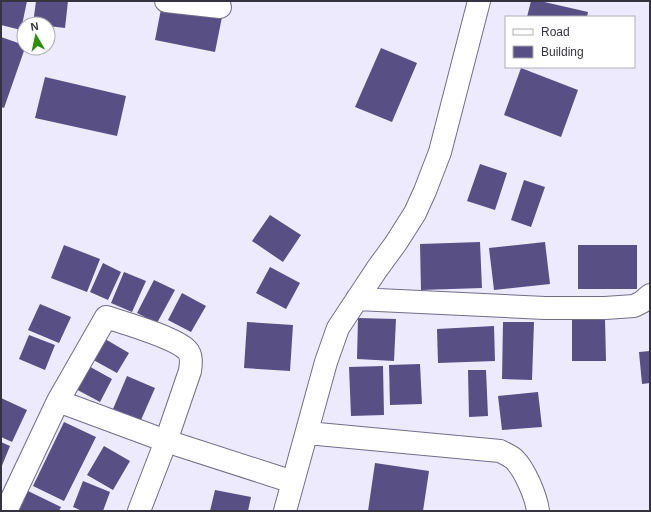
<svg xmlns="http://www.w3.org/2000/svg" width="651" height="512" viewBox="0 0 651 512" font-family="Helvetica,sans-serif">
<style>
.building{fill:#584f85}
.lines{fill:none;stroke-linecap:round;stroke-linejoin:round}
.minor-casing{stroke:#716e88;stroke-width:24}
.minor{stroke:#fff;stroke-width:22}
</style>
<rect width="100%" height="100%" fill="#eceafc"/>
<path class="building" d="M 1,1 L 27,1 L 21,30 L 1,25 Z
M 36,1 L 68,1 L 65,28 L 48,26 L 48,24 L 33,24 Z
M 531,1 L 540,1 L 588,12 L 587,17 L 527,17 Z
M 162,4 L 222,17 L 215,52 L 155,40 Z
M 1,37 L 24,45 L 25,48 L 4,108 L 1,107 Z
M 381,48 L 417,63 L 392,122 L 355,107 Z
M 521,68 L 578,90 L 561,137 L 504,115 Z
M 45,77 L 126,96 L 117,136 L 35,118 Z
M 480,164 L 507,173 L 495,210 L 467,201 Z
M 524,180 L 545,187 L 531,227 L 511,220 Z
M 270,215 L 301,235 L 283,262 L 252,241 Z
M 480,242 L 482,288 L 421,290 L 420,244 Z
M 545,242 L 550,284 L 494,290 L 489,248 Z
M 64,245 L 100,259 L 87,292 L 51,278 Z
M 578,245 L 637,245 L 637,289 L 578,289 Z
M 103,263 L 121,272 L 108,300 L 90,292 Z
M 270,267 L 300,283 L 286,309 L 256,293 Z
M 124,272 L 146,281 L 132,312 L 111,303 Z
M 154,280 L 175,290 L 157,323 L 137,313 Z
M 182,293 L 206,306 L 191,332 L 168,320 Z
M 40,304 L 71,317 L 59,343 L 28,330 Z
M 358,318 L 396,319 L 394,361 L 357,359 Z
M 572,319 L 605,319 L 606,361 L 572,361 Z
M 247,322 L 293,325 L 290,371 L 244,368 Z
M 503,322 L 534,322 L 532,380 L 502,379 Z
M 494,326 L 495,361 L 438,363 L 437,329 Z
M 29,335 L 55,345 L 45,370 L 19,359 Z
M 100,336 L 129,353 L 117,373 L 88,357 Z
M 650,351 L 650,383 L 642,384 L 639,352 Z
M 85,364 L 112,379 L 100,402 L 72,387 Z
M 420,364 L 422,404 L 390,405 L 389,365 Z
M 383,366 L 384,415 L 351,416 L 349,367 Z
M 468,370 L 486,370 L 488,416 L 469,417 Z
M 127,376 L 155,388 L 141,420 L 113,409 Z
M 538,392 L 542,427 L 502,430 L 498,396 Z
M 1,398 L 27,410 L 12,442 L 1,437 Z
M 64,422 L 96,437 L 64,501 L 33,486 Z
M 1,442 L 10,446 L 1,468 Z
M 104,446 L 130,461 L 113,490 L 87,475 Z
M 375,463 L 429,471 L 423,511 L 368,511 Z
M 83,481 L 110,492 L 103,511 L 82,511 L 73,507 Z
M 215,490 L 251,497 L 248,511 L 210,511 Z
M 28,491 L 61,507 L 59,511 L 19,511 Z"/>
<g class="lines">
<g class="minor-casing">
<path id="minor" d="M 166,1 L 220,7
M 357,299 L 545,308 L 605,308 L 634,306 L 642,302 L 650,295
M 58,401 L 166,441 L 293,482
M 307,433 L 500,451 C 504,453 510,456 514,459 C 525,470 536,496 538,511
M 6,511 L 58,401 L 106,317 C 124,323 174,337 187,350 C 192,355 191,364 190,371 L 166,441 L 139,511
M 285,511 L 326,362 L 338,328 L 377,269 L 396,243 L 415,213 L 425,191 L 440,152 L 479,1"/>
</g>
<use href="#minor" class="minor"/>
</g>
<rect width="651" height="512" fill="none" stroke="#35333f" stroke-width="4"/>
<rect x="505" y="16" width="130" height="52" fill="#ffffff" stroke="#aeadb2"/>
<rect x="513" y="29" width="20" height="6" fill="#ffffff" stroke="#aeadb2"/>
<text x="541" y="36" font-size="12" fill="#35333f">Road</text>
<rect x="513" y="46" width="20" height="12" fill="#584f85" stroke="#aeadb2"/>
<text x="541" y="56" font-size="12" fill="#35333f">Building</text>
<g transform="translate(36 36) rotate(351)"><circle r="19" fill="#ffffff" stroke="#aeadb2"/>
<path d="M0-3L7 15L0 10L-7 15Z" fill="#2c8f09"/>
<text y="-6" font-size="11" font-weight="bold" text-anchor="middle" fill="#35333f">N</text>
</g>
</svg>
